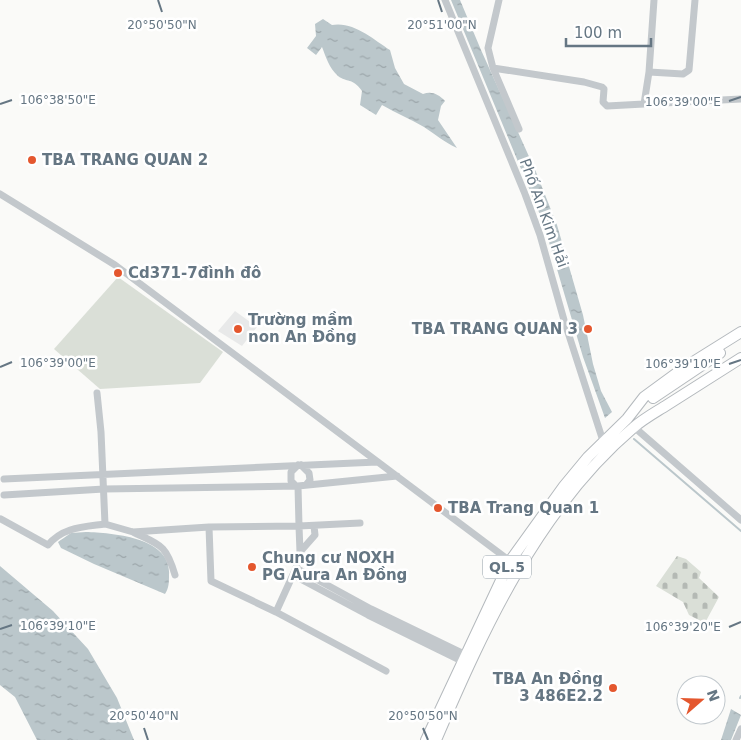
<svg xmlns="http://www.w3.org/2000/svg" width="741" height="740" viewBox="0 0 741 740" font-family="'DejaVu Sans',sans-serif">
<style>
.built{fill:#e8e9e9}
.grass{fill:#dadfd7}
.cemetery{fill:url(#cemetery-stones)}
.water{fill:url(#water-ripples)}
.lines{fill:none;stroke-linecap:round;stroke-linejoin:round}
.stream{stroke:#bbc7cb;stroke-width:2}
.highway-casing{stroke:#b4b9bd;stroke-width:12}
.minor{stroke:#c3c8cc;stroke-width:7}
.highway{stroke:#fff;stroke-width:10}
.ticks{fill:none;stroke:#657683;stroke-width:2}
.poi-dot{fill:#e4572e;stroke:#fff;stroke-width:2}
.labels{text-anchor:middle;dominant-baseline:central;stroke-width:5;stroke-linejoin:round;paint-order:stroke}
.shield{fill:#fff;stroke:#939fa8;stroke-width:1}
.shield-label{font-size:14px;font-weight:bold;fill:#657683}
.poi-label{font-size:15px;font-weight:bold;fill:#657683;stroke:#fff;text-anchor:start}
.street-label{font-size:15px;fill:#657683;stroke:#fff}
.ticks-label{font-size:12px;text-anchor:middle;fill:#657683;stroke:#fff;stroke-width:5;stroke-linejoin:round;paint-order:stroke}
</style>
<defs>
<pattern id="cemetery-stones" width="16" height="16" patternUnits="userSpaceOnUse" patternTransform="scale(1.25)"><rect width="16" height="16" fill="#dadfd7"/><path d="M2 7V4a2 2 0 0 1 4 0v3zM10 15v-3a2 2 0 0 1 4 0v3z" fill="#b4b9b4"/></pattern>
<pattern id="water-ripples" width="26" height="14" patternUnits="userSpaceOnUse" patternTransform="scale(1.25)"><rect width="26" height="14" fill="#bbc7cb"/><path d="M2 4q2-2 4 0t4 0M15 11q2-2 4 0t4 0" fill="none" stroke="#9ca6aa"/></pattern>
</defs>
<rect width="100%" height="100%" fill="#fafaf8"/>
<path class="built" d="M 235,311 L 257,327 L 242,346 L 218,331 Z"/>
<path class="grass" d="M 118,277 L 223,352 L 200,383 L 100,389 L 54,349 Z"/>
<path class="cemetery" d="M 677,556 L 686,559 L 701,572 L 699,578 L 719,597 L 706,621 L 703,622 L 689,615 L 683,602 L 656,586 Z"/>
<path class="water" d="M 451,0 L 460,0 L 481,50 L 536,172 L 557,225 L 583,315 L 593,364 L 601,391 L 612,412 L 605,418 L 583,357 L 543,222 Z
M 323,19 L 332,25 C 353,21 373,39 390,50 L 395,68 L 404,84 L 423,94 C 432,91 438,94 445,101 L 441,106 L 438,120 L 457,148 C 444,142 436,135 424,127 C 410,119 396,113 382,105 L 376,115 L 360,105 L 362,91 C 352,77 347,83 338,76 C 329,68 326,57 322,47 L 316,55 L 307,48 L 316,36 L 315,24 Z
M 86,532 C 112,533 172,537 169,575 C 169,582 169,588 165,594 L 94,564 L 61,548 L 58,542 L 71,533 Z
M 0,566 L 53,611 L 88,649 L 117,698 L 134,740 L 37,740 L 15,697 L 0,685 Z
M 731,709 L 741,715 L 731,740 L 721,740 Z"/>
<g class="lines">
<path class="stream" d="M 634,439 L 741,531
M 740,698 L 741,696"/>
<g class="highway-casing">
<path id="highway" d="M 653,398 L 720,353
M 426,740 L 510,561 L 564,486 L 588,457 L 627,419 L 644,397 L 685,367 L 741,332
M 436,740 C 484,628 538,509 633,428 C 643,419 656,412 667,405 C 692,389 716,374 741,358"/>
</g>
<path class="minor" d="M 445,0 L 525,194 L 540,235 L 564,320 L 603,441
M 499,0 L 488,48 L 493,68 L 584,82 L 602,87 L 604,89 L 603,102 L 607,106 L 644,104 L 649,72 L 654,0
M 493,68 L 519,129
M 649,72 L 683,74 L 689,70 L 695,0
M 644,104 L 741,99
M 0,194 L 115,265 L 510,561
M 97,393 L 101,432 L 105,524 L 133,532 L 209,527
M 634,427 L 741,520
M 301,465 L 309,473 L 310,480 L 306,485
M 4,479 L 377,462
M 296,486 L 291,481 L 291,472 L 298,465
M 298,486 L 299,526 L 209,527 L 211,581 L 276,612 L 386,671
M 4,495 L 104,489 L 298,486 L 397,476
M 1,519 L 48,545 C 63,527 83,527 105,524
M 133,532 C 160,545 166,544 175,575
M 300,552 L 315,535 L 314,526
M 296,568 L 371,609 L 468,656
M 293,575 L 368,615 L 466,663
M 276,612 L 296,568 L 300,552 L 299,526 L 360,523
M 736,740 L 741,729"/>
<use href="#highway" class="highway"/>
</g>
<path class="ticks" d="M 158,0 L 162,12M 438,0 L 442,12M 729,101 L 741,97M 0,104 L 12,100M 729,364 L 741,360M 0,367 L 12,362M 729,627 L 741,622M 0,629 L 12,625M 144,728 L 148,740M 423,728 L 428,740"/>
<g class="poi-dot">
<circle cx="32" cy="160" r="5"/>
<circle cx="118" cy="273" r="5"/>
<circle cx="238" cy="329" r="5"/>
<circle cx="588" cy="329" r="5"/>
<circle cx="438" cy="508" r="5"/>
<circle cx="252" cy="567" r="5"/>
<circle cx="613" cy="688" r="5"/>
</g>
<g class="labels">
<rect class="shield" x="483" y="555.5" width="48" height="23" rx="4"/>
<g class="shield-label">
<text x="507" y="567">QL.5</text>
</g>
<g class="poi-label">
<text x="42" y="160">TBA TRANG QUAN 2</text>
<text x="128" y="273">Cd371-7đình đô</text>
<text x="248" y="320">Trường mầm<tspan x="248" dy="17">non An Đồng</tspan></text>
<text x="578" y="329" text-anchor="end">TBA TRANG QUAN 3</text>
<text x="448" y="508">TBA Trang Quan 1</text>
<text x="262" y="558">Chung cư NOXH<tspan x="262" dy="17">PG Aura An Đồng</tspan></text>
<text x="603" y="679" text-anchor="end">TBA An Đồng<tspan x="603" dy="17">3 486E2.2</tspan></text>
</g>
<g class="street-label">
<text transform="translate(544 213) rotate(70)">Phố An Kim Hải</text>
</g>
</g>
<g class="ticks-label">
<text x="162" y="29">20°50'50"N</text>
<text x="442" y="29">20°51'00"N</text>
<text x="58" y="104">106°38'50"E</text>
<text x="683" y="106">106°39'00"E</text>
<text x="58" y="367">106°39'00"E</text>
<text x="683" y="368">106°39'10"E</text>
<text x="58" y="630">106°39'10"E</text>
<text x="683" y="631">106°39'20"E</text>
<text x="144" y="720">20°50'40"N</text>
<text x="423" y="720">20°50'50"N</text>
</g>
<g transform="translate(701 700) rotate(70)"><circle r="24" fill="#ffffff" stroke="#c1c8cd"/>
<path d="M0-4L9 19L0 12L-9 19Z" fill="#e4572e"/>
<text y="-8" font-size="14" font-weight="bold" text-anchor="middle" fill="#657683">N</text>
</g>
<path d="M566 38v8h85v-8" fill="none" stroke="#657683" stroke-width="2.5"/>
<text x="574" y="38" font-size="15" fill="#657683" stroke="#ffffff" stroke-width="4" paint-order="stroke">100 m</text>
</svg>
